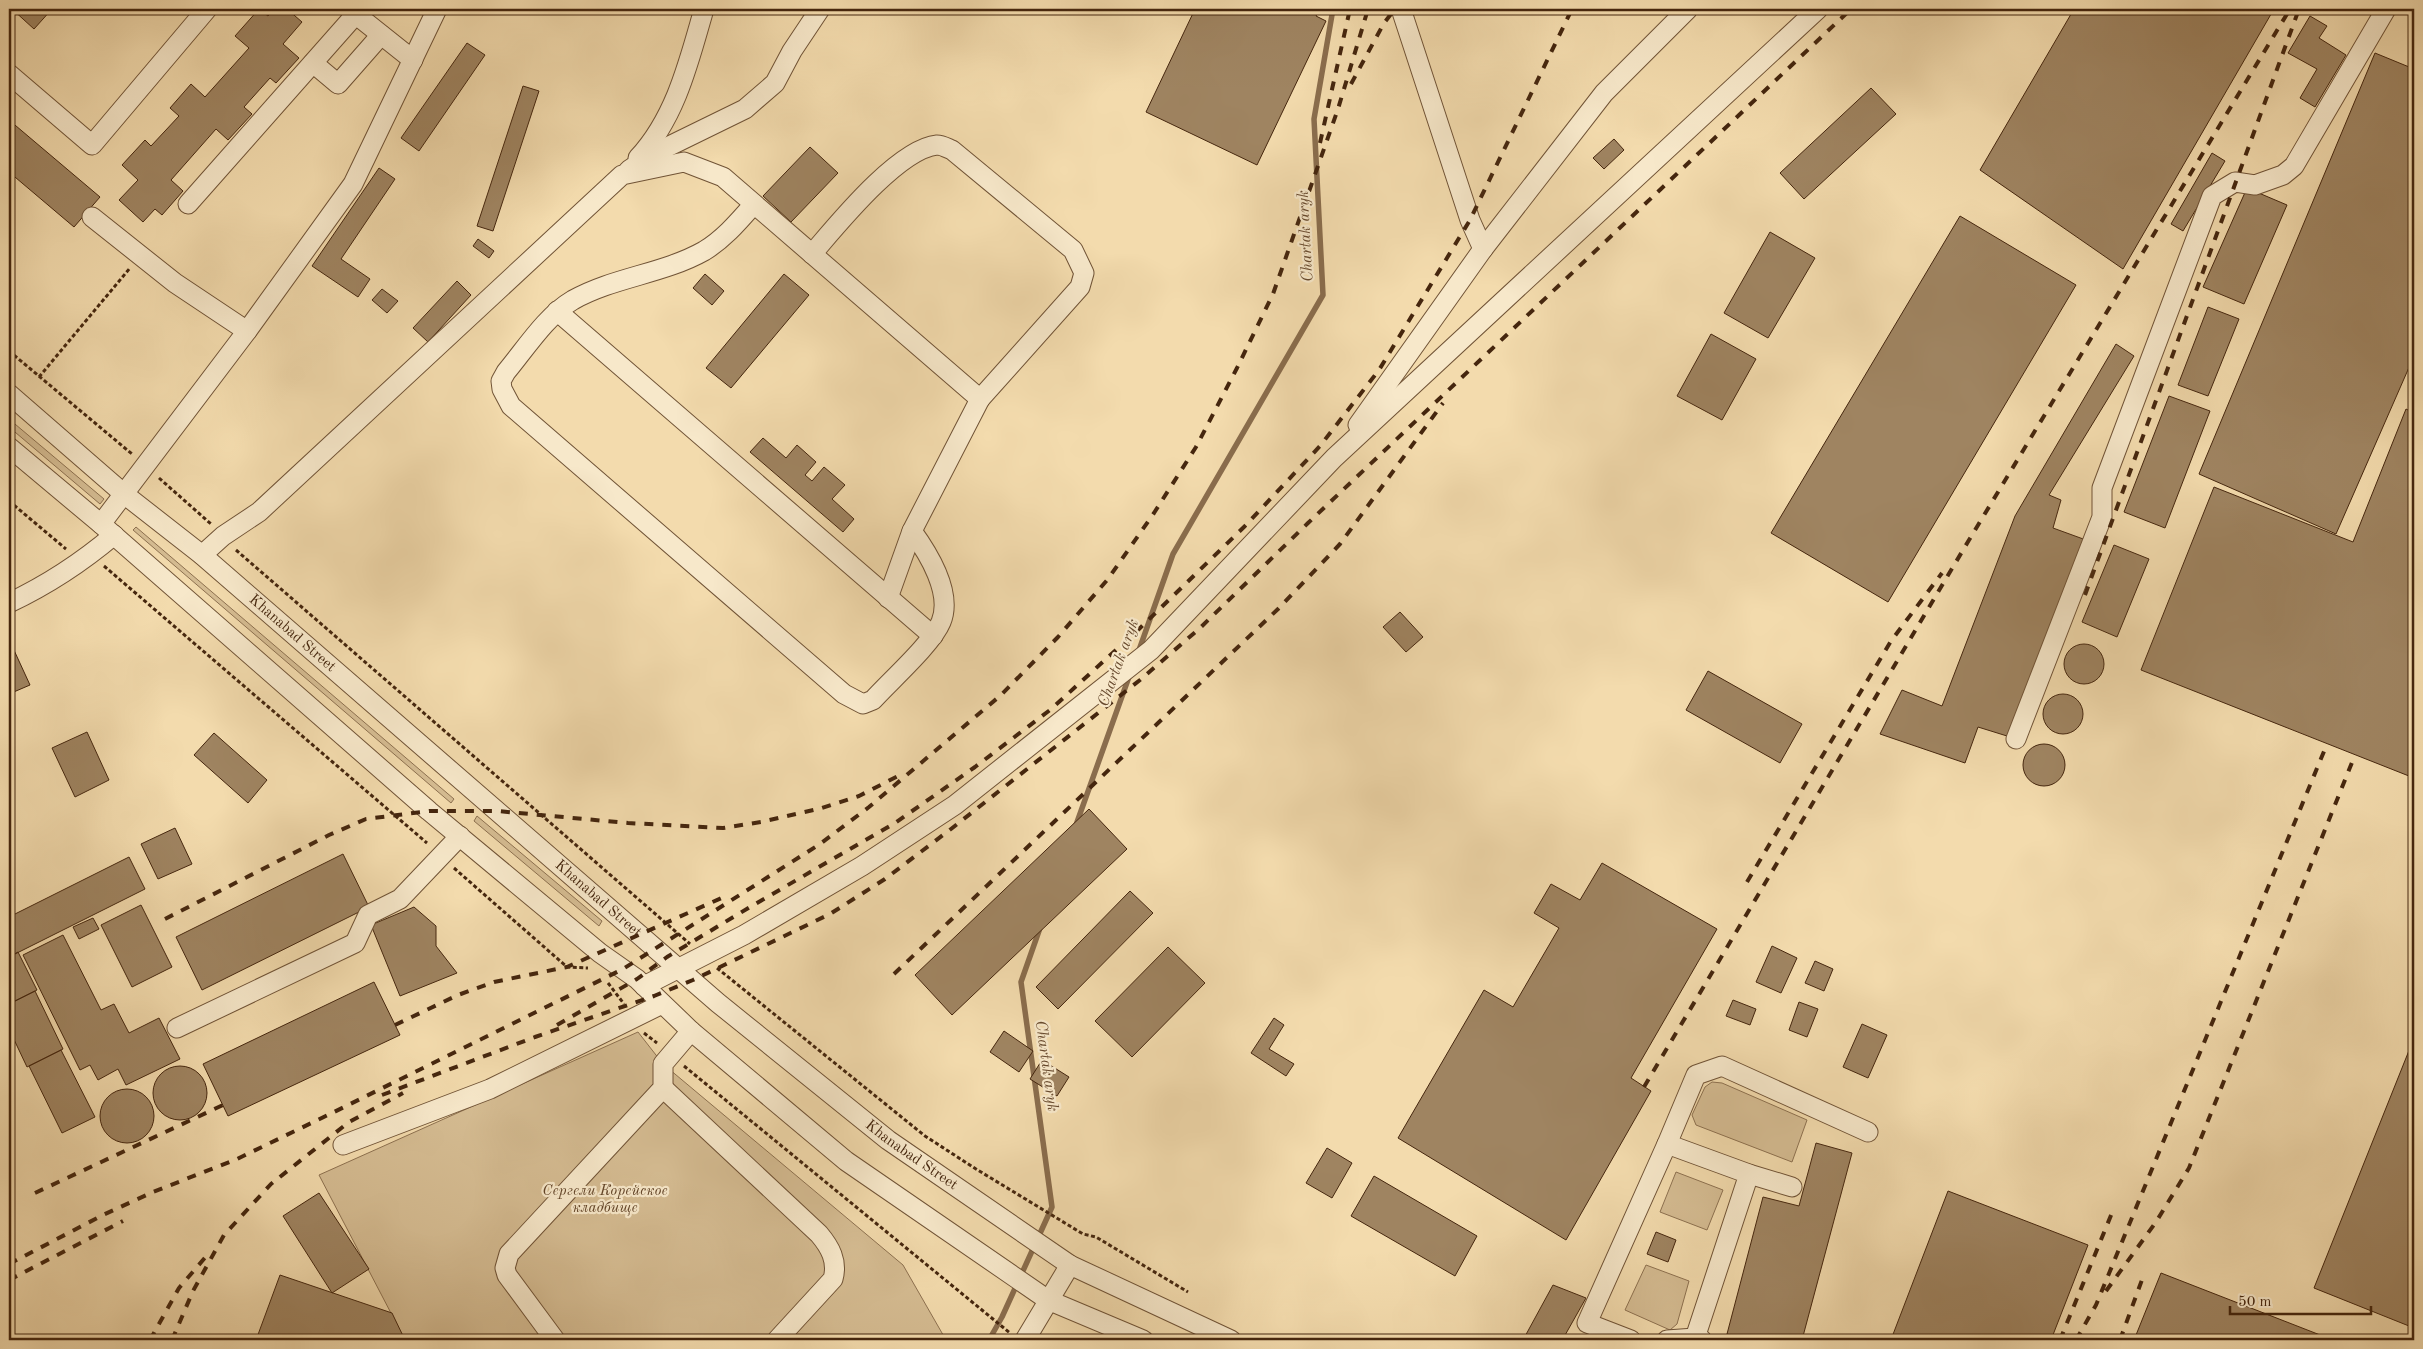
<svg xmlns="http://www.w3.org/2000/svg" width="2423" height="1349" viewBox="0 0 2423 1349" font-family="'Old Standard TT',serif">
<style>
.green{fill:#d5bc92;stroke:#8d7150}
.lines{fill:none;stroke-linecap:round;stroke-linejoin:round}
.stream{stroke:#8a6d4d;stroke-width:5.5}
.building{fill:#9f8461;stroke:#45260e}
.minor-casing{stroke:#705336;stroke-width:21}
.path{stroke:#45260e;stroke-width:3;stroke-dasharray:4 2.5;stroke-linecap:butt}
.minor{stroke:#f7e8ca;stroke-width:19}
.rail{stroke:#45260e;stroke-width:4;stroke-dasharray:9 9;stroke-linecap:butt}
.labels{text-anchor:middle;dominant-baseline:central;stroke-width:4.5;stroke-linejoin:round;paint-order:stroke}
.street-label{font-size:15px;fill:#45260e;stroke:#f7e8ca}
.park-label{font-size:15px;font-style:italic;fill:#624428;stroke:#f7e8ca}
.water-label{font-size:16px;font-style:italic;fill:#684a2e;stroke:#f7e8ca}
</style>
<rect width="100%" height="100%" fill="#f3dbad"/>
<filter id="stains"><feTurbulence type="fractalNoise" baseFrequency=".004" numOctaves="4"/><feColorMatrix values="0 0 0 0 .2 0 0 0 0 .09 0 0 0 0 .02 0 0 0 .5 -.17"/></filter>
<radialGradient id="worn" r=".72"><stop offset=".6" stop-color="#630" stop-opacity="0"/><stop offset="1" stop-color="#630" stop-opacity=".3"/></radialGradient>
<path class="green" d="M 9,419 L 104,499 L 100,504 L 9,427 Z
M 136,527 L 454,799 L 451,803 L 133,530 Z
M 477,816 L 602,921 L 599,926 L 474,821 Z
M 638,1032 L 663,1064 L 903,1265 L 946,1340 L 405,1340 L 319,1175 Z
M 1712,1082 L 1722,1083 L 1807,1120 L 1792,1162 L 1696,1125 L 1692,1115 L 1705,1087 Z
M 1676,1172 L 1723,1190 L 1707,1230 L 1660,1212 Z
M 1646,1265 L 1689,1281 L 1677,1324 L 1670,1330 L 1625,1310 Z"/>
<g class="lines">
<path class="stream" d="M 1138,653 L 1173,554 L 1323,295 L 1314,119 L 1333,9
M 1076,825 L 1130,674
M 989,1340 L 1002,1317 L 1052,1207 L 1021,982 L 1040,928"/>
</g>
<path class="building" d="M 12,9 L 52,9 L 34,29 Z
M 259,9 L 268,16 L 274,9 L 287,9 L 302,22 L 283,44 L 299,58 L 276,83 L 270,78 L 244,107 L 252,114 L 228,140 L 216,129 L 171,180 L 183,191 L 162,215 L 155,209 L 143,222 L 119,200 L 138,180 L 122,165 L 145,140 L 151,146 L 179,116 L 170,108 L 191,84 L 205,97 L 249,48 L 235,36 Z
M 1195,9 L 1320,9 L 1316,16 L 1326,21 L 1257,165 L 1146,112 Z
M 2074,9 L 2274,9 L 2123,269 L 1980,170 Z
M 2310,16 L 2327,26 L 2319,38 L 2346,55 L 2315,107 L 2300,98 L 2317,69 L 2288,53 Z
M 467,43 L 485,55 L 419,151 L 401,138 Z
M 2375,53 L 2414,69 L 2414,356 L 2336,534 L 2199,474 Z
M 523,86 L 539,91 L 493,231 L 477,226 Z
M 1871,88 L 1896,114 L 1804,199 L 1780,173 Z
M 9,120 L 100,197 L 74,227 L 9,172 Z
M 1614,139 L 1624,150 L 1604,169 L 1593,158 Z
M 810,147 L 838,173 L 791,222 L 763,196 Z
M 2212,153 L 2225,161 L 2183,231 L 2171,224 Z
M 379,168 L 395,179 L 341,259 L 370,279 L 358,297 L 312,266 Z
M 2247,188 L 2287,205 L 2244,304 L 2203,287 Z
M 1960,216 L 2076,285 L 1888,602 L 1771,533 Z
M 1770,232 L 1815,258 L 1768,338 L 1724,313 Z
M 478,239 L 494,251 L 489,258 L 473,246 Z
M 705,274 L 724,291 L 712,305 L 693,288 Z
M 784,274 L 809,295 L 731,388 L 706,368 Z
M 457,281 L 471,295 L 428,342 L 413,328 Z
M 382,289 L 398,301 L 387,313 L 372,300 Z
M 2208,307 L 2239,319 L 2208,396 L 2178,385 Z
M 1711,334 L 1756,359 L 1722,420 L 1677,396 Z
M 2116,344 L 2134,356 L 2049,495 L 2061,500 L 2053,528 L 2086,540 L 2007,736 L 1978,727 L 1965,763 L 1880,734 L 1902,690 L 1942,706 L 2015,516 Z
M 2169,396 L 2210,411 L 2165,528 L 2124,512 Z
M 2406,409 L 2414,413 L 2414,778 L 2141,670 L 2214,487 L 2353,542 Z
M 763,438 L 786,458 L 797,445 L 816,462 L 805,475 L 812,481 L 824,467 L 845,485 L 832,499 L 854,519 L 843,532 L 750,452 Z
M 2114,545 L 2149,559 L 2117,637 L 2082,622 Z
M 1400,612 L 1423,637 L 1406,652 L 1383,627 Z
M2064 664a20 20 0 1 1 40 0a20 20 0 1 1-40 0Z
M 13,648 L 30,685 L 9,694 L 9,650 Z
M 1708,671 L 1802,724 L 1780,763 L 1686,710 Z
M2043 714a20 20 0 1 1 40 0a20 20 0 1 1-40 0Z
M 87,732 L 109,780 L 75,797 L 52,748 Z
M 214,733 L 267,780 L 248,803 L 194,755 Z
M2023 765a21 21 0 1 1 42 0a21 21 0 1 1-42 0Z
M 1089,809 L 1127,849 L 952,1015 L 915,975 Z
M 175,828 L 192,864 L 158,879 L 141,844 Z
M 343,854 L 369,907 L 202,990 L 176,937 Z
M 129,857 L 145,889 L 9,957 L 9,917 Z
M 1602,863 L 1717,929 L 1631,1078 L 1651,1091 L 1566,1240 L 1398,1138 L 1484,990 L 1513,1007 L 1559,928 L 1534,913 L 1551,884 L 1580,900 Z
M 1130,891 L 1153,913 L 1058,1009 L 1036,987 Z
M 141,905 L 172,967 L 132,987 L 101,925 Z
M 414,907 L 436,926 L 436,946 L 457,973 L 400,996 L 371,925 Z
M 93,918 L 99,929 L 79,939 L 73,927 Z
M 63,935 L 101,1010 L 114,1004 L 129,1033 L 159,1018 L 180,1059 L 126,1085 L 118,1069 L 98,1080 L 90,1065 L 80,1070 L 23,955 Z
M 1772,946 L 1797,958 L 1781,993 L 1756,982 Z
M 1168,947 L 1205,983 L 1132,1057 L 1095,1021 Z
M 18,952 L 37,990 L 9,1004 L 9,957 Z
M 1815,961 L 1833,969 L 1824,991 L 1805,983 Z
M 374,982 L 400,1035 L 228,1116 L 203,1064 Z
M 35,991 L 63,1049 L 27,1067 L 9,1029 L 9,1004 Z
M 1733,1000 L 1756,1009 L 1750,1025 L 1726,1016 Z
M 1799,1002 L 1818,1009 L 1807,1037 L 1789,1030 Z
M 1274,1018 L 1284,1025 L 1269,1049 L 1294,1064 L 1286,1076 L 1251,1053 Z
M 1862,1024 L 1887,1035 L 1868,1078 L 1843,1067 Z
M 1004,1031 L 1033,1051 L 1019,1072 L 990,1052 Z
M 2414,1038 L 2414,1328 L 2314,1288 Z
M 61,1050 L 95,1117 L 62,1133 L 29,1066 Z
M 1042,1060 L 1069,1077 L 1057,1096 L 1030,1079 Z
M153 1093a27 27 0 1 1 54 0a27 27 0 1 1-54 0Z
M100 1116a27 27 0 1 1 54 0a27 27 0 1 1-54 0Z
M 1816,1143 L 1852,1153 L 1802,1340 L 1749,1340 L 1727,1334 L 1763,1197 L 1799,1206 Z
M 1327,1148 L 1352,1163 L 1332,1198 L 1306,1183 Z
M 1374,1176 L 1477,1236 L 1455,1276 L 1351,1216 Z
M 1948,1191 L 2088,1245 L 2051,1340 L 1899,1340 L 1892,1337 Z
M 319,1193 L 369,1269 L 332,1293 L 283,1216 Z
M 1656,1232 L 1676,1240 L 1668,1262 L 1647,1254 Z
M 2161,1273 L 2333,1340 L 2134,1340 Z
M 280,1275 L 392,1313 L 405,1340 L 256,1340 Z
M 1553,1285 L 1586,1298 L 1564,1337 L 1574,1340 L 1523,1340 Z"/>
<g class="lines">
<g class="minor-casing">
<g id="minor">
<path d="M 349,9 L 413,60"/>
<path d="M 1401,9 L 1470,220 L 1483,249"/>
<path d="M 313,63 L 338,84 L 381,35"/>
<path d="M 9,74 L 92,145 L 207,9"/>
<path d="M 638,158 C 676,117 689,61 704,9"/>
<path d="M 629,170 L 653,154 L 745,109 L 775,83 L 792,51 L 820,9"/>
<path d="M 188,204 L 356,14"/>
<path d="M 754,204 C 739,221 724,239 704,251 C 663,274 614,277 573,300 C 546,316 526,348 506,372 L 501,381 L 502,389 L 511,406 L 844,694 L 863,704 L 873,700 C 890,681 932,644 941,622 C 953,593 928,553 912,531"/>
<path d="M 92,217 L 175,283 L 247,331"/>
<path d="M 812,254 C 837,225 898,149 937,145 C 942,145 947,148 952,150 L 1073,250 L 1084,273 L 1080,287 L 980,399"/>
<path d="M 557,311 L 933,636"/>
<path id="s1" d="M 9,394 L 124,494 L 202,555 L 718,1003 L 888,1140 L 1070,1265 L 1231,1340"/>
<path d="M 1358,425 L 1483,249 L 1604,93 L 1688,9"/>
<path d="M 9,447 L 101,524 L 429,811 L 600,953 L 637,979 L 691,1031 L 846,1161 L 1048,1300 L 1143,1340"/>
<path d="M 101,524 L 247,331 L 353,184 L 437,9"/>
<path d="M 202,555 L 223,536 L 259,512 L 622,175 L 684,162 L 723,177 L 980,399 L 912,531 L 888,598"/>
<path d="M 9,603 C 47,585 81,563 114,535"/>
<path d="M 2016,739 L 2102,517 L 2102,488 L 2212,196 L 2235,182 L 2255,185 L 2283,175 L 2294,166 L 2386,9"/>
<path d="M 644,986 L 744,935 L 862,866 L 955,805 L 1151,650 L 1334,458 L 1818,9"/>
<path d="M 177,1028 L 355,943 L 368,915 L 400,899 L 460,836"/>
<path d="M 663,1088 L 819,1234 C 830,1247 838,1261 833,1279 L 777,1340"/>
<path d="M 343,1145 L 490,1089 L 662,1004"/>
<path d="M 1749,1174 L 1792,1187"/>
<path d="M 555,1340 L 507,1275 L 505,1268 L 509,1254 L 663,1088 L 663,1064 L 691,1031"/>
<path d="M 1025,1340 L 1070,1265"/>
<path d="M 1631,1340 L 1587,1323 L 1667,1144"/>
<path d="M 1667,1340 L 1695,1338"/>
<path d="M 1702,1340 L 1695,1338 L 1749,1174 L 1667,1144 L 1696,1075 L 1722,1066 L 1868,1132"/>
</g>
</g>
<path class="path" d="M 9,351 L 132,454
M 39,377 L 130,268
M 159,478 L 211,524
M 9,501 L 66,549
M 236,550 L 690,944
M 104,566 L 427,843
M 454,868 L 567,967 L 588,968
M 717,968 L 925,1136 L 976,1169 L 1083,1234 L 1096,1237 L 1188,1292
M 608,983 L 624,1004
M 644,1033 L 657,1043
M 684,1066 L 1010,1333
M 1083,1340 L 1088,1340"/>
<use href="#minor" class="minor"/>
<path class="rail" d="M 1351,84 L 1384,23 L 1395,9
M 1320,143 L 1350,9
M 2085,595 L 2299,9
M 1747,882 L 1891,641 L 1942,573
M 165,919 L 329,835 L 366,819 L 429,811 L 497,811 L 628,823 L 723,828 L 761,822 L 822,808 L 859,796 L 900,775
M 894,974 L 1278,609 L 1340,544 L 1443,403
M 395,1025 L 458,995 L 494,982 L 567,967 L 726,896
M 557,1025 L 637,979 L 667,957 L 750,907 L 895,823 L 975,767 L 1050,710 L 1139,629 L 1245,526 L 1320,446 L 1379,370 L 1470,220 L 1572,9
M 1644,1087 L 1969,540 L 2290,9
M 382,1095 L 535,1037 L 654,996 L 693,980 L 830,914 L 885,879 L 951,829 L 1140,680 L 1200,628 L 1308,523 L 1851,9
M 35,1193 L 223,1105
M 9,1264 L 103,1215 L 153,1192 L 237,1159 L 330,1114 L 623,969 L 820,844 L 869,807 L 1001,695 L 1058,637 L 1108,579 L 1154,513 L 1196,447 L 1237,368 L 1273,294 L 1338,109 L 1368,9
M 9,1280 L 123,1221
M 2106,1291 L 2156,1222 L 2189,1168 L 2355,755
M 150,1340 L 179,1288 L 209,1253
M 172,1340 L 193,1291 L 224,1235 L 271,1184 L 349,1122 L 403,1093
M 2060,1340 L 2114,1208
M 2076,1340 L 2096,1305 L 2327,744
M 2120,1340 L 2143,1277"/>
</g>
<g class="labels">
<g class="street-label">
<text stroke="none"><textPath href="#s1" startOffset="371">Khanabad Street</textPath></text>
<text stroke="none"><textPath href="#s1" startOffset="776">Khanabad Street</textPath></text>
<text stroke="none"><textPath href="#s1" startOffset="1181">Khanabad Street</textPath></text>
</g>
<g class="park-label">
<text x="605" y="1191">Сергели Корейское<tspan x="605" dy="17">кладбище</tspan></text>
</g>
<g class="water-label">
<text transform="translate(1306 236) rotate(-93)">Chartak aryk</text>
<text transform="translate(1119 663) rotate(-70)">Chartak aryk</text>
<text transform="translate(1046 1066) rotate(82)">Chartak aryk</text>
</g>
</g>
<rect width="2423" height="1349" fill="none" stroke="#f3dbad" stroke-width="30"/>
<rect x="10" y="10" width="2403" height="1329" fill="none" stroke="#45260e" stroke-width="2.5"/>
<rect x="15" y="15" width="2393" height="1319" fill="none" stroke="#45260e"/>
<path d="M2230 1306v8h141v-8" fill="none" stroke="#45260e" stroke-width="2.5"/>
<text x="2238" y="1306" font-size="15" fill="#45260e" stroke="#f7e8ca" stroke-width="4" paint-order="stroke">50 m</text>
<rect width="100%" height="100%" filter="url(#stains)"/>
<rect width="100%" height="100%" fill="url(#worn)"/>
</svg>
